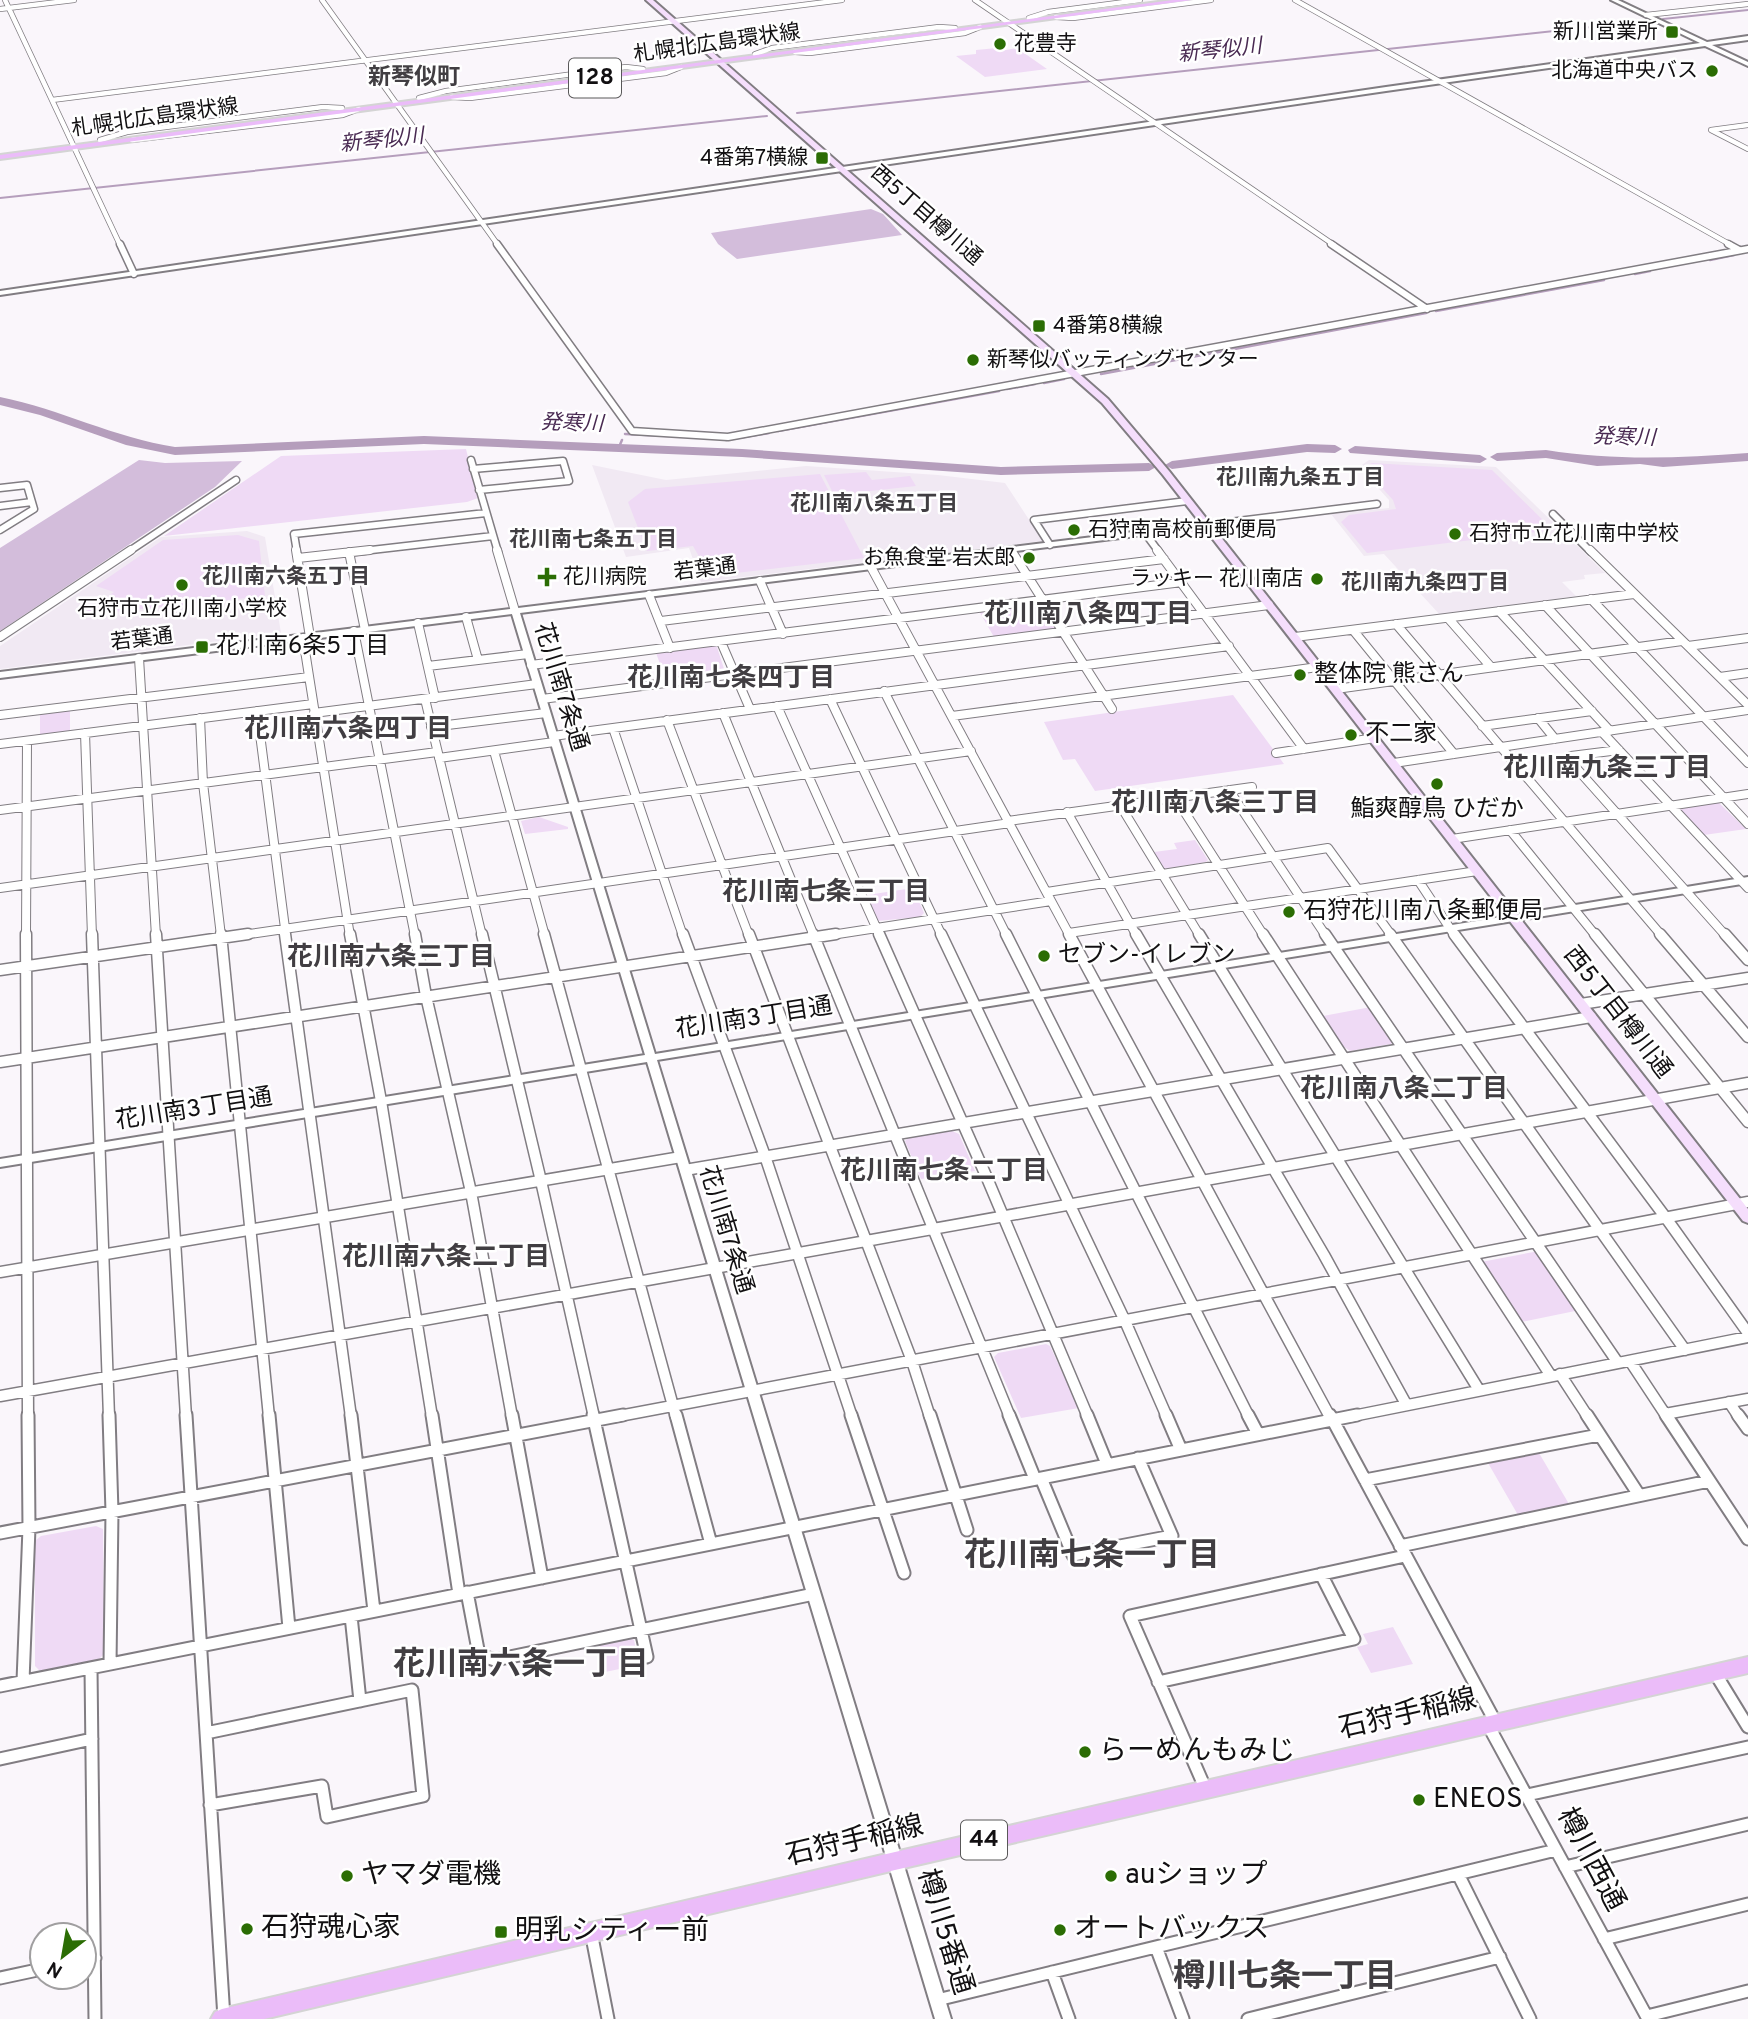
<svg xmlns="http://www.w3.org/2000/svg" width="1748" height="2019" viewBox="0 0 1748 2019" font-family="Overpass,'Noto Sans JP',sans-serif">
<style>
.built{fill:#f1e9f3}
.green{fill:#efdaf5}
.forest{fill:#d3bddb}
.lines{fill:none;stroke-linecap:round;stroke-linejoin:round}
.stream-far1{stroke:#b59ebc;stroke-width:2}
.stream{stroke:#b59ebc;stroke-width:2.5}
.river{fill:#b59ebc;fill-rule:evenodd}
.minor-far4-casing{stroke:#817d82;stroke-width:6}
.minor-far3-casing{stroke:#817d82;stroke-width:9}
.minor-far2-casing{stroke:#817d82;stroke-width:10}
.minor-far1-casing{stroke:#817d82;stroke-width:13}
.minor-casing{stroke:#817d82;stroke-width:15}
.tertiary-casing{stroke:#817d82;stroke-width:4}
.secondary-casing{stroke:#817d82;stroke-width:4}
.primary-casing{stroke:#d4d4d4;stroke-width:4}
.minor-far4{stroke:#fff;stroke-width:4.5}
.minor-far3{stroke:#fff;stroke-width:6}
.minor-far2{stroke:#fff;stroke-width:8}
.minor-far1{stroke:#fff;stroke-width:10}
.minor{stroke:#fff;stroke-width:11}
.tertiary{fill:#fff;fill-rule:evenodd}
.secondary{fill:#f5defc;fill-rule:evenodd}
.primary{fill:#ebbcf9;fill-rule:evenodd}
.poi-dot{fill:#2b6d04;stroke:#fff;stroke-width:2.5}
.labels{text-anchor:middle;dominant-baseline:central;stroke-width:5;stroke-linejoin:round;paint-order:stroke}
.far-poi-label{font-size:21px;fill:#121012;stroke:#fff;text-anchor:start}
.far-street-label{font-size:21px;fill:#121012;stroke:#fff}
.far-water-label{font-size:21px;font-style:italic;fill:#492a52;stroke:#fff}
.far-neighbourhood-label{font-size:21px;font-weight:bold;fill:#413e42;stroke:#fff}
.far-quarter-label{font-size:23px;font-weight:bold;fill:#413e42;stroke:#fff}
.shield{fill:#fff;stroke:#595859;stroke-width:2}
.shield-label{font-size:23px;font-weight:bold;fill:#121012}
.poi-label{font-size:24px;fill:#121012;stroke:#fff;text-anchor:start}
.street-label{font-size:24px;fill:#121012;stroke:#fff}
.neighbourhood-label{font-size:26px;font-weight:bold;fill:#413e42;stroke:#fff}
.near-street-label{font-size:28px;fill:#121012;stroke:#fff}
.near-poi-label{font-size:28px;fill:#121012;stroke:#fff;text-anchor:start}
.near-neighbourhood-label{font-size:32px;font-weight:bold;fill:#413e42;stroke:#fff}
</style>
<rect width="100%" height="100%" fill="#faf6fb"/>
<path class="built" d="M 1369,460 L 1496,467 L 1605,573 L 1584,575 L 1585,579 L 1562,582 L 1576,596 L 1441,616 L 1384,554 L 1364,556 L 1331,514 L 1389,508 L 1389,500 L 1359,467 Z
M 592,465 L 666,480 L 806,466 L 938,475 L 1005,483 L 1043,541 L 701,582 L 689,548 L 626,557 Z
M 247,531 L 265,537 L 281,633 L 0,669 L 0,646 L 161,537 Z"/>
<path class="green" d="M 997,48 L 1000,51 L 1017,48 L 1047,69 L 985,77 L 956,56 L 976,54 L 976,50 Z
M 466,449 L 478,498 L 467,502 L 164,536 L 281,456 Z
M 1372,463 L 1492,470 L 1553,530 L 1367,553 L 1341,522 L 1349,515 L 1396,509 L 1393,500 L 1364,468 Z
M 866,472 L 872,480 L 910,476 L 916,486 L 834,495 L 824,475 Z
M 820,474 L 864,558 L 710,576 L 693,546 L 647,551 L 628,502 L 645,489 Z
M 238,535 L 259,541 L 265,596 L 94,614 L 87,611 L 114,592 L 96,586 L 163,540 Z
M 1035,604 L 1040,605 L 1055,628 L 1054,630 L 994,637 L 979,611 Z
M 714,646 L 717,647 L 725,672 L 666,680 L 656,653 Z
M 1233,695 L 1284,764 L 1095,791 L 1075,759 L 1063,760 L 1044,722 Z
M 70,710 L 70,732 L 40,735 L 40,713 Z
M 1718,802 L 1746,829 L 1704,835 L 1680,809 Z
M 539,817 L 568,827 L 568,829 L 525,834 L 521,821 Z
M 1195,840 L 1208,860 L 1206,862 L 1164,869 L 1154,852 L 1177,849 L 1174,843 Z
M 913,888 L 924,913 L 920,917 L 877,921 L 867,895 Z
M 1371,1007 L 1394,1041 L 1391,1044 L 1350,1051 L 1329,1036 L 1323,1016 Z
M 952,1131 L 959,1134 L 975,1171 L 921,1179 L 905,1141 L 908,1138 Z
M 1539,1251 L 1580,1310 L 1521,1322 L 1481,1262 Z
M 1046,1344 L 1050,1346 L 1079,1408 L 1021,1418 L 994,1357 L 998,1353 Z
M 1539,1453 L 1569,1504 L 1518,1515 L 1488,1463 Z
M 96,1526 L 103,1529 L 104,1654 L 98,1660 L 40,1671 L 35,1666 L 35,1541 L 41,1536 Z
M 1393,1627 L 1413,1664 L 1371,1673 L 1357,1647 L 1368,1644 L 1363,1634 Z
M 628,1638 L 634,1640 L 639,1665 L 605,1672 L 599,1643 Z"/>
<path class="forest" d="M 871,209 L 883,214 L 902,235 L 737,259 L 718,244 L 711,233 Z
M 139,460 L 165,463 L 242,461 L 215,487 L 0,631 L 0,548 Z"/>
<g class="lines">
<path class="stream-far1" d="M 1663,19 L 1748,10
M 797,113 L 1647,21
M 0,198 L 767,116"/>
<path class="stream" d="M 1710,260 L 1734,255
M 1635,274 L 1650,271
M 1436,311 L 1604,280
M 1101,374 L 1426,313
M 1044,383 L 1064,379
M 1007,389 L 1035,384
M 778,431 L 999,391
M 625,434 L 669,436
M 726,440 L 769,433
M 619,447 L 622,440"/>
<path class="river" d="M 0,397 C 60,409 115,438 175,447 L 424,436 L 742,449 L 1001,467 L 1149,463 L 1156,467 L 1149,471 L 1001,475 L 742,457 L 424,444 L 175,455 L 126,445 L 40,415 L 0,405 Z
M 1307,444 L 1335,445 L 1342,449 L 1335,453 L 1307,452 L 1172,469 L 1165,465 L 1172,461 Z
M 1355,446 L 1480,455 L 1487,459 L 1480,463 L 1350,453 L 1348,450 Z
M 1546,450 C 1615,461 1679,458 1748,453 L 1748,461 L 1663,467 L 1640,464 L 1597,466 L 1546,458 L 1497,461 L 1490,457 L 1497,453 Z"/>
<g class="minor-far4-casing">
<path id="minor-far4" d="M 5,0 L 120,245
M 322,0 L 498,245
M 975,0 L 1334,245
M 1295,0 L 1731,245
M 0,9 L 74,0
M 1646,15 L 1748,4
M 1056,17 L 1073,18 L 1211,0
M 1029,18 L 1048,12 L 1140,0
M 795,52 L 810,53 L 965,33 L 980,27
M 755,54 L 772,48 L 939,27 L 955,28
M 452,97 L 470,98 L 666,73 L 681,67
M 419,98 L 446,91 L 626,67 L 643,69
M 52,100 L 842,0
M 1748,125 L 1711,130 L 1748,149
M 100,140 L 127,132 L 323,107 L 342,108
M 132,140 L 343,115 L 359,109"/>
</g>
<g class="minor-far3-casing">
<path id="minor-far3" d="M 120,244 L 134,274
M 497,244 L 632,431 L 728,437 L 1748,249
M 1331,244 L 1427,309
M 1728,244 L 1739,250
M 471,460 L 498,552
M 473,469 L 563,461 L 569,481 L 479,490
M 0,488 L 27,485 L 34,509 L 0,530
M 0,506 L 32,502
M 1553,514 L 1591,552
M 1206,525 L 1377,504
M 1145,533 L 1159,552
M 1050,545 L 1034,520 L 1187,501
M 128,552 L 236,480
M 297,552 L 294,534 L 486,513
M 354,552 L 493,536"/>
</g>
<g class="minor-far2-casing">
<path id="minor-far2" d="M 296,550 L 310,637
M 497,550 L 515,611
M 1011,550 L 1112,709
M 1157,550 L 1304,749
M 1590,550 L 1748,705
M 349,552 L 365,630
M 298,558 L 370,550
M 871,567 L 1070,936
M 760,581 L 783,634
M 649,595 L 670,648
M 1591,599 L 1748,763
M 1545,605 L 1748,824
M 1499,611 L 1610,731
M 466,617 L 478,660
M 1448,618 L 1491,667
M 661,621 L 1164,559
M 418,623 L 435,698
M 1396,624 L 1662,936
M 1353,630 L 1454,754
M 354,631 L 415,936
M 0,637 L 131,550
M 1295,637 L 1634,594
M 303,638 L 350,936
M 721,642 L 750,709
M 1688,646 L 1748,638
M 139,658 L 156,936
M 531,665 L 1182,582
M 428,666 L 528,654
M 1720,677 L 1748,673
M 1336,689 L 1682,641
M 884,691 L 1007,936
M 425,699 L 482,936
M 542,699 L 1269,605
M 830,699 L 942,936
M 777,706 L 880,936
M 257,711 L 286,936
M 314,713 L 537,684
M 723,713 L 814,936
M 0,715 L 309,677
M 952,716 L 1318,667
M 200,718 L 203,783 L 221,936
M 1538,718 L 1555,739
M 667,720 L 749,936
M 1482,726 L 1592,711
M 431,727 L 546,713
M 613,728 L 683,936
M 1602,732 L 1748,888
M 85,733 L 92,936
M 553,736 L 1229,646
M 0,744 L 313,704
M 1619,750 L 1571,756 L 1570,761 L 1726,936
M 494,751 L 545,936
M 1276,753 L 1375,738
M 439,758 L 554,742
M 1394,763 L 1748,710
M 1229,790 L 1326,936
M 1175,797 L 1264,936
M 1120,805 L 1200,936
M 0,810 L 437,752
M 1067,812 L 1137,936
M 1008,821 L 1252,787
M 1510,830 L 1596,936
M 1452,839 L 1748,794
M 1418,880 L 1455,936
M 0,888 L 971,751
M 1047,892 L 1328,848 L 1392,936
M 1069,933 L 1477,871
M 26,936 L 27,741
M 236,936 L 1010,823
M 825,936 L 1051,901"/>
</g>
<g class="minor-far1-casing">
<path id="minor-far1" d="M 26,934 L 28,1417
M 92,934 L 109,1417
M 156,934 L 186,1417
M 221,934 L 269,1417
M 285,934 L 351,1417
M 350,934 L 381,1101 L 432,1417
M 415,934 L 426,996 L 471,1192 L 512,1417
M 482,934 L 541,1181 L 594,1417
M 544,934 L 676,1417
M 683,934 L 765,1156 L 852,1417
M 749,934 L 912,1361 L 930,1417
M 813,934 L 1010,1417
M 879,934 L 987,1178 L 1088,1417
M 941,934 L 1125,1321 L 1167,1417
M 1006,934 L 1249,1417
M 1069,934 L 1330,1417
M 1136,934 L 1324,1255 L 1406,1404
M 1199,934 L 1479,1390
M 1263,934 L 1551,1376
M 1325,934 L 1618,1363
M 1390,934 L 1685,1350
M 1454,934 L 1666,1218 L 1748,1333
M 1595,934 L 1748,1122
M 1660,934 L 1748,1037
M 1725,934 L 1748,960
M 0,970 L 248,934
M 1581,1004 L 1748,978
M 0,1062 L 836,934
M 685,1170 L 1591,1017
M 0,1272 L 681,1157
M 1630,1361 L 1667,1417
M 1560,1374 L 1588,1417
M 0,1396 L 1748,1083
M 1729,1402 L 1739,1417
M 1665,1414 L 1748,1399
M 614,1417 L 1748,1202
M 1348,1417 L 1748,1337"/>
</g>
<g class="minor-casing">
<path id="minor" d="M 109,1415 L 112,1512 L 110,1664
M 186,1415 L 224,2018
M 269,1415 L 289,1628
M 351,1415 L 374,1611
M 432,1415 L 459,1594
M 512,1415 L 542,1578
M 593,1415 L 647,1657
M 676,1415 L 711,1544
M 851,1415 L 904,1573
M 930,1415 L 967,1530
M 1009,1415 L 1035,1479
M 1087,1415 L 1107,1464
M 1166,1415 L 1181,1450
M 1248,1415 L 1258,1434
M 1330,1415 L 1496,1723
M 1587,1415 L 1639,1495
M 1666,1415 L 1748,1539
M 1738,1415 L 1748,1429
M 1041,1478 L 1073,1555 L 1172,1536 L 1138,1458
M 1365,1480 L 1599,1435
M 0,1533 L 623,1415
M 1400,1546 L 1709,1481
M 467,1592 L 479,1655 L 495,1660 L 814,1594
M 351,1616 L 360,1701
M 91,1668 L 95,2019
M 1715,1673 L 1748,1727
M 23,1681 L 29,1528 L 28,1415
M 1158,1682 L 1354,1639 L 1321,1574
M 0,1686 L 1357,1415
M 1488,1725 L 1648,2019
M 206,1733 L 412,1690 L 423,1796 L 327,1817 L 322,1786 L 210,1805
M 0,1759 L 92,1739
M 1206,1790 L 1130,1616 L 1405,1556
M 1527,1795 L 1748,1747
M 1565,1867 L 1748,1824
M 1458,1874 L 1530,2019
M 591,1932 L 608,2019
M 1604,1939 L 1748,1904
M 1156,1947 L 1183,2019
M 84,1960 L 95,1958
M 1052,1972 L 1069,2019
M 0,1978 L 42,1969
M 937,2000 L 1556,1850
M 1647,2016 L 1748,1991
M 1248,2019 L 1500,1957"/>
</g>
<g class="tertiary-casing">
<path id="tertiary" d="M 1611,0 L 1618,0 L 1707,42 L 1748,36 L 1748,40 L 1712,45 L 1748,62 L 1748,66 L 1705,46 L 1386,91 L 0,295 L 0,291 L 1386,87 L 1700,43 Z
M 1206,523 L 1209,523 L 1209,527 L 520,613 L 655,1054 L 1748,877 L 1748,883 L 657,1060 L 951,2019 L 935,2019 L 647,1062 L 0,1167 L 0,1159 L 645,1055 L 512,614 L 0,678 L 0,672 Z"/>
</g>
<g class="secondary-casing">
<path id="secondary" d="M 646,0 L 653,0 L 1108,399 L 1169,471 L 1748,1209 L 1748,1223 L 1743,1221 L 1163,475 L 1102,403 Z"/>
</g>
<g class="primary-casing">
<path id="primary" d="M 1173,0 L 1192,0 L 0,159 L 0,155 Z
M 1748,1657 L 1748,1673 L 895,1870 L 264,2019 L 211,2019 L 215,2012 L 222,2009 L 895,1852 Z"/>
</g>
<use href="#minor-far4" class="minor-far4"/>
<use href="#minor-far3" class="minor-far3"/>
<use href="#minor-far2" class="minor-far2"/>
<use href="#minor-far1" class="minor-far1"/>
<use href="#minor" class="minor"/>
<use href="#tertiary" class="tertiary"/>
<use href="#secondary" class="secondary"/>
<use href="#primary" class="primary"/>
</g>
<g class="poi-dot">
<rect x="1665" y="25" width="14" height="14" rx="3.5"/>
<circle cx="1000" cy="44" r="7"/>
<circle cx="1712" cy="71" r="7"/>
<rect x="815" y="151" width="14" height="14" rx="3.5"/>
<rect x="1032" y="319" width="14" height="14" rx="3.5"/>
<circle cx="973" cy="360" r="7"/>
<circle cx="1074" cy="530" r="7"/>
<circle cx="1455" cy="534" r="7"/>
<circle cx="1029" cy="558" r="7"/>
<path d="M543.5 566.5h7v7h7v7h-7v7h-7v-7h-7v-7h7z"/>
<circle cx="1317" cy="579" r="7"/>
<circle cx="182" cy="585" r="7"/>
<rect x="195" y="640" width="14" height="14" rx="3.5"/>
<circle cx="1300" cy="675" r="7"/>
<circle cx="1351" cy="735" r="7"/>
<circle cx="1437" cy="784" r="7"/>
<circle cx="1289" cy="912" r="7"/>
<circle cx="1044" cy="956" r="7"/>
<circle cx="1085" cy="1752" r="7"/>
<circle cx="1419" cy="1800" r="7"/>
<circle cx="347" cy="1876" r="7"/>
<circle cx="1111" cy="1876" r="7"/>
<circle cx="247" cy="1929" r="7"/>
<circle cx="1060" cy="1930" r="7"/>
<rect x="494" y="1925" width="14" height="14" rx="3.5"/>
</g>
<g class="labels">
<g class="far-poi-label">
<text x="1658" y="32" text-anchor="end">新川営業所</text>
<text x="1014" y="44">花豊寺</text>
<text x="1698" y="71" text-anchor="end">北海道中央バス</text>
<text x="808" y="158" text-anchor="end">4番第7横線</text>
<text x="1053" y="326">4番第8横線</text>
<text x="987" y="360">新琴似バッティングセンター</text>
<text x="1088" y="530">石狩南高校前郵便局</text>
<text x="1469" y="534">石狩市立花川南中学校</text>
<text x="1015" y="558" text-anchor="end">お魚食堂 岩太郎</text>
<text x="563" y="577">花川病院</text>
<text x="1303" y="579" text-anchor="end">ラッキー 花川南店</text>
<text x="182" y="609" text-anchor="middle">石狩市立花川南小学校</text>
</g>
<g class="far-street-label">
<text transform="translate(717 44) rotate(-8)">札幌北広島環状線</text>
<text transform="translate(155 118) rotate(-8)">札幌北広島環状線</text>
<text transform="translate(926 216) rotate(41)">西5丁目樽川通</text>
<text transform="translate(705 570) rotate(-7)">若葉通</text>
<text transform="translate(142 640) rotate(-7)">若葉通</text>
</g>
<g class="far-water-label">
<text transform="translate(1220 51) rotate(-6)">新琴似川</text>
<text transform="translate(382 141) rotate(-6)">新琴似川</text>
<text transform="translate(572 424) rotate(2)">発寒川</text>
<text transform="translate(1624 438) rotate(2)">発寒川</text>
</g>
<g class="far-neighbourhood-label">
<text x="1300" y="478">花川南九条五丁目</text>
<text x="874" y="504">花川南八条五丁目</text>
<text x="593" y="540">花川南七条五丁目</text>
<text x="286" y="577">花川南六条五丁目</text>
<text x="1425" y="583">花川南九条四丁目</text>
</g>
<g class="far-quarter-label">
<text x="414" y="78">新琴似町</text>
</g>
<g class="shield">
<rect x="569" y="58.5" width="52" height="39" rx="5"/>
<rect x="961" y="1820.5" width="46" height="39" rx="5"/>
</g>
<g class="shield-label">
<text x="595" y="78">128</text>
<text x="984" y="1840">44</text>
</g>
<g class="poi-label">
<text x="216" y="647">花川南6条5丁目</text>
<text x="1314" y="675">整体院 熊さん</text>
<text x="1365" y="735">不二家</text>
<text x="1437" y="810" text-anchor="middle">鮨爽醇鳥 ひだか</text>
<text x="1303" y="912">石狩花川南八条郵便局</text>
<text x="1058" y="956">セブン-イレブン</text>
</g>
<g class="street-label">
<text transform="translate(560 687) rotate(73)">花川南7条通</text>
<text transform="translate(1617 1013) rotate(52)">西5丁目樽川通</text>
<text transform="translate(754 1019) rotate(-9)">花川南3丁目通</text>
<text transform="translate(194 1110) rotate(-9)">花川南3丁目通</text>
<text transform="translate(725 1230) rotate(73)">花川南7条通</text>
</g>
<g class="neighbourhood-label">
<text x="1088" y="615">花川南八条四丁目</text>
<text x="731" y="679">花川南七条四丁目</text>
<text x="348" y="730">花川南六条四丁目</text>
<text x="1607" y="769">花川南九条三丁目</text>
<text x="1215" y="804">花川南八条三丁目</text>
<text x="826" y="893">花川南七条三丁目</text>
<text x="391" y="958">花川南六条三丁目</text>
<text x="1404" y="1090">花川南八条二丁目</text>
<text x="944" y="1172">花川南七条二丁目</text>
<text x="446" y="1258">花川南六条二丁目</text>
</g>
<g class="near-street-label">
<text transform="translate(1408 1715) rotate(-13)">石狩手稲線</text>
<text transform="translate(855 1842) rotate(-13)">石狩手稲線</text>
<text transform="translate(1590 1860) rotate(62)">樽川西通</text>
<text transform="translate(944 1932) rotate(73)">樽川5番通</text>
</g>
<g class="near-poi-label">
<text x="1099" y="1752">らーめんもみじ</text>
<text x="1433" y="1800">ENEOS</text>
<text x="361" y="1876">ヤマダ電機</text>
<text x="1125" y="1876">auショップ</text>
<text x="261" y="1929">石狩魂心家</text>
<text x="1074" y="1930">オートバックス</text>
<text x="515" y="1932">明乳シティー前</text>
</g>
<g class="near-neighbourhood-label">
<text x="1092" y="1557">花川南七条一丁目</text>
<text x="521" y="1666">花川南六条一丁目</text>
<text x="1285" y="1978">樽川七条一丁目</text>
</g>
</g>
<g transform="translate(63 1956) rotate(211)"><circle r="33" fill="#ffffff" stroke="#a09fa0" stroke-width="2"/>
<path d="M0-5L12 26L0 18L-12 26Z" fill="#2b6d04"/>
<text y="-10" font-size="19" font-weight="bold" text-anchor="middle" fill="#121012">N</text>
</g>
</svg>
